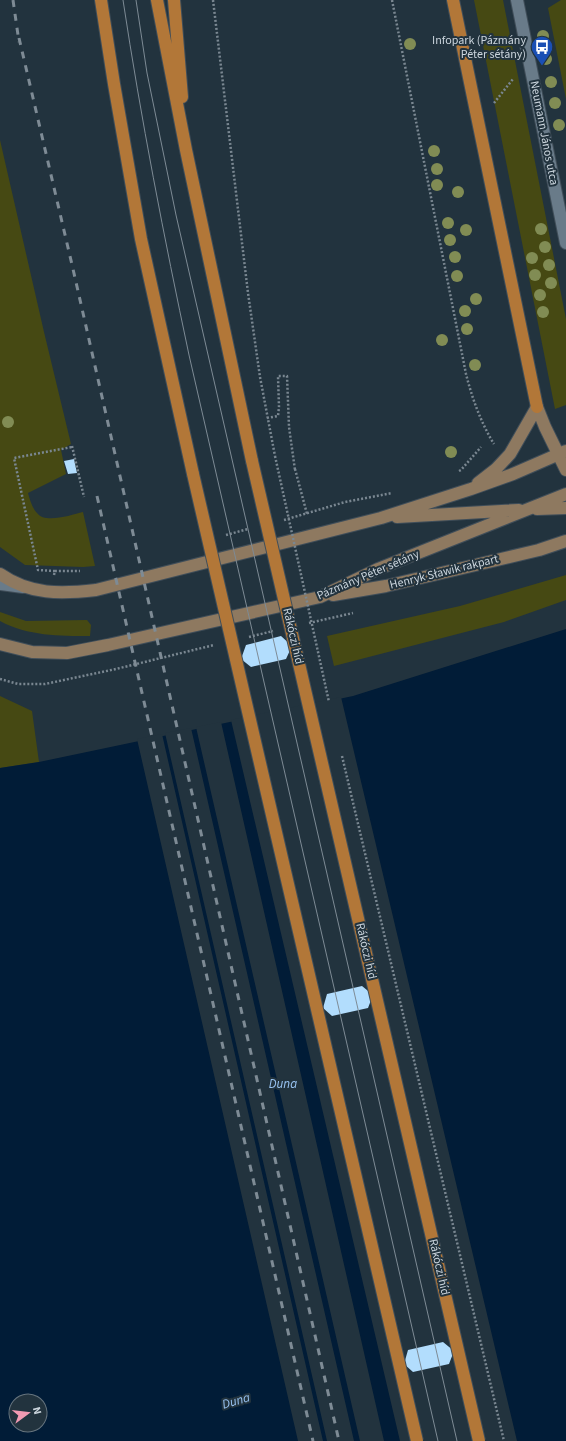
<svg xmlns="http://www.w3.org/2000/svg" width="566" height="1441" viewBox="0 0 566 1441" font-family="'Source Sans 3',sans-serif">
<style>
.green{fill:#464913}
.water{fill:#011c37;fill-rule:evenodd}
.pier{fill:#22333e}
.building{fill:#b2ddfd}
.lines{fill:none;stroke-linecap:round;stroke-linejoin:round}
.lane-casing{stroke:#404e59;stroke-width:14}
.street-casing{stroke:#404e59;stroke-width:14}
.secondary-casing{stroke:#404e59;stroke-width:14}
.primary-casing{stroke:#404e59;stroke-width:14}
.path{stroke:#7a8791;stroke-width:2.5;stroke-dasharray:2 2;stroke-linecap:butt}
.lane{stroke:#697b89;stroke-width:12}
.street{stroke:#697b89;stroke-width:12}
.secondary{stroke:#8e7960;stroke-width:12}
.primary{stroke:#b27738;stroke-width:12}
.tram{stroke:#7e8b95;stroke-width:1}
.rail{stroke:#7e8b95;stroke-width:3;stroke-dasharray:7 7;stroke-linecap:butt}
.primary-bridge-casing{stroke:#404e59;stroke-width:14;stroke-linecap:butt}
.path-bridge{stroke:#7a8791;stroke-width:2.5;stroke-dasharray:2 2;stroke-linecap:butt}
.primary-bridge{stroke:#b27738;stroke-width:12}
.tree{fill:#818c54}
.labels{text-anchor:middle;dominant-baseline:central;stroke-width:4;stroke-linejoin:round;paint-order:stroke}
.poi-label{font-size:12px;fill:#cbd5dd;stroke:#22333e;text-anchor:end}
.street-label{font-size:12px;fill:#cbd5dd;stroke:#22333e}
.water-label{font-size:13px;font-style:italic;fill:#98c3f2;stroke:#22333e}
</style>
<rect width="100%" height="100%" fill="#22333e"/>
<path class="green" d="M 474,0 L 503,0 L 566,319 L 566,405 L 555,409 Z
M 561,0 L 566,0 L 566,99 L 548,8 Z
M 0,140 L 44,332 L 71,444 L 61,450 L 66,474 L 28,493 C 30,500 32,508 37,513 C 45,524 71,515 83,512 L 95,566 L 83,567 L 25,565 L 0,547 Z
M 566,575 L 566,600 L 504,622 L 334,666 L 327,636 L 460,606 Z
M 0,612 L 26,621 L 87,620 L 91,625 L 90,636 C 59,636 28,636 0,621 Z
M 0,696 L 32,711 L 39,762 L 0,768 Z"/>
<path class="water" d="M 566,629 L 566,1441 L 0,1441 L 0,768 L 39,762 L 353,696 ZM 16,1401 L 40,1401 L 40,1425 L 16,1425 Z"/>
<path class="pier" d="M 341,697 L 517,1441 L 400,1441 L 231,720 Z
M 221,722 L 384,1441 L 360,1441 L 196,727 Z
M 191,728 L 354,1441 L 327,1441 L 165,733 Z
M 162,734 L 323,1441 L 298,1441 L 137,739 Z"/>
<path class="building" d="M 74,459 L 77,473 L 68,474 L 64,461 Z
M 281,636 L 292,646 L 286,659 L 251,667 L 241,659 L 246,645 Z
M 362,986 L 373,995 L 368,1008 L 332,1016 L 323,1008 L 327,994 Z
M 443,1342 L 454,1351 L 449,1364 L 413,1372 L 404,1364 L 408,1350 Z"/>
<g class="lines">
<g class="lane-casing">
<path id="lane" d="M 0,584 L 23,587"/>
</g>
<g class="street-casing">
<path id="street" d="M 517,0 L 566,243"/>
</g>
<g class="secondary-casing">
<path id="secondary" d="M 537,407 L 545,427 L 566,470
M 478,483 L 496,469 L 510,454 L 537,407
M 537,509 L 566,508
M 397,517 L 519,510
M 0,574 C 30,595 61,594 96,590 L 381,518 L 471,489 L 513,474 L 566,451
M 333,595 L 386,586 L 539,550 L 566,541
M 0,644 L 32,652 L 67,653 L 108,645 L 320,597 L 378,569 L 566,494"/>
</g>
<g class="primary-casing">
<path id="primary" d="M 101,0 L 114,84 L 141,239 L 193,474
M 157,0 L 186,150 L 252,461
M 174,0 L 182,97
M 453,0 L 537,407"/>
</g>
<path class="path" d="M 213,0 L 248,293 L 260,377 L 275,456
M 392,0 L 466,374 C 472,398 481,423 494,444
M 494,103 L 513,79
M 267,418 L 278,416 L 279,407 L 278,376 L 287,376 L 289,427 L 295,470
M 72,446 L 84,497
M 295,469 L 307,514
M 459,471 L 461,470 L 481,447
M 284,520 L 345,502 L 392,493
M 226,535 L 248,529
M 55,571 L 38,570 L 14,458 L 72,447
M 54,575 L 55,571 L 80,571
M 309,623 L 353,613
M 249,637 L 273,631
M 0,679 L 18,684 L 45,684 L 116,669 L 214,645"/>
<use href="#lane" class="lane"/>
<use href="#street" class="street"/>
<use href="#secondary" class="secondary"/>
<use href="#primary" class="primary"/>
<path class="tram" d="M 123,0 C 141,119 164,237 189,355 L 438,1441
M 136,0 L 147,73 L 176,215 L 457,1441"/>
<path class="rail" d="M 13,0 L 19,42
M 19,38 L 73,269 L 339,1441
M 97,496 L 313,1441"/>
<g class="primary-bridge-casing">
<path id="primary-bridge" d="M 252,461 L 479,1441
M 193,474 L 417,1441"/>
</g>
<path class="path-bridge" d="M 275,456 L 329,702
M 342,756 L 504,1441"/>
<use href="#primary-bridge" class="primary-bridge"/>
</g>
<g class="tree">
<circle cx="543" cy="36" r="6"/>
<circle cx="410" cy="44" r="6"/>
<circle cx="546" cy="59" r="6"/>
<circle cx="551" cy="82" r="6"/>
<circle cx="555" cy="103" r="6"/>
<circle cx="559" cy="125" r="6"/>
<circle cx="434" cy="151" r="6"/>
<circle cx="437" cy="169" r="6"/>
<circle cx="437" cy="185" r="6"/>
<circle cx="458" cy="192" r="6"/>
<circle cx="448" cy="223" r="6"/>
<circle cx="541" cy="229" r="6"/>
<circle cx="466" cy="230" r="6"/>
<circle cx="450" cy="240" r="6"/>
<circle cx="545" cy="247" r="6"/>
<circle cx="455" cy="257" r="6"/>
<circle cx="532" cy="258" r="6"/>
<circle cx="549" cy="265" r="6"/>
<circle cx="535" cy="275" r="6"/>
<circle cx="457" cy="276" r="6"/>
<circle cx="551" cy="283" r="6"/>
<circle cx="540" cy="295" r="6"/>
<circle cx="476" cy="299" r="6"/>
<circle cx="465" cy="311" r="6"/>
<circle cx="543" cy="312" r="6"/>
<circle cx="467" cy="329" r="6"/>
<circle cx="442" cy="340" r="6"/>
<circle cx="475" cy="365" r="6"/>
<circle cx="8" cy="422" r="6"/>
<circle cx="451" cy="452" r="6"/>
</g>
<defs>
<g id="bus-pin" transform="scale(1.15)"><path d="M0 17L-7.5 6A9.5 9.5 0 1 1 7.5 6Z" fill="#1a4fb4" stroke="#22333e"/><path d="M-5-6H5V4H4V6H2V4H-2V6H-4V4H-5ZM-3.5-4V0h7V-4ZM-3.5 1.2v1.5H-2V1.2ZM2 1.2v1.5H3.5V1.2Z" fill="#fff"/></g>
</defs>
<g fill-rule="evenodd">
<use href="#bus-pin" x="542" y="47"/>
</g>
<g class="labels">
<g class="poi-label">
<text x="526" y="40">Infopark (Pázmány<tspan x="526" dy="14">Péter sétány)</tspan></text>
</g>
<g class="street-label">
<text transform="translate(544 133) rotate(79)">Neumann János utca</text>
<text transform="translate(444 572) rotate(-14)">Henryk Sławik rakpart</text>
<text transform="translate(368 575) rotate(-23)">Pázmány Péter sétány</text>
<text transform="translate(293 636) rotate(77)">Rákóczi híd</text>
<text transform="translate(366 951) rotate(77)">Rákóczi híd</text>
<text transform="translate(439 1267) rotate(77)">Rákóczi híd</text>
</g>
<g class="water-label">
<text x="283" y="1084">Duna</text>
<text transform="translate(236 1401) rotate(-16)">Duna</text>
</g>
</g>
<g transform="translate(28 1413) rotate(75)"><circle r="19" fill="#22333e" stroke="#66747e"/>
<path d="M0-3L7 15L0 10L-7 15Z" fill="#f19ab2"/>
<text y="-6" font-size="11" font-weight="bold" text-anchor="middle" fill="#cbd5dd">N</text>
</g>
</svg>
